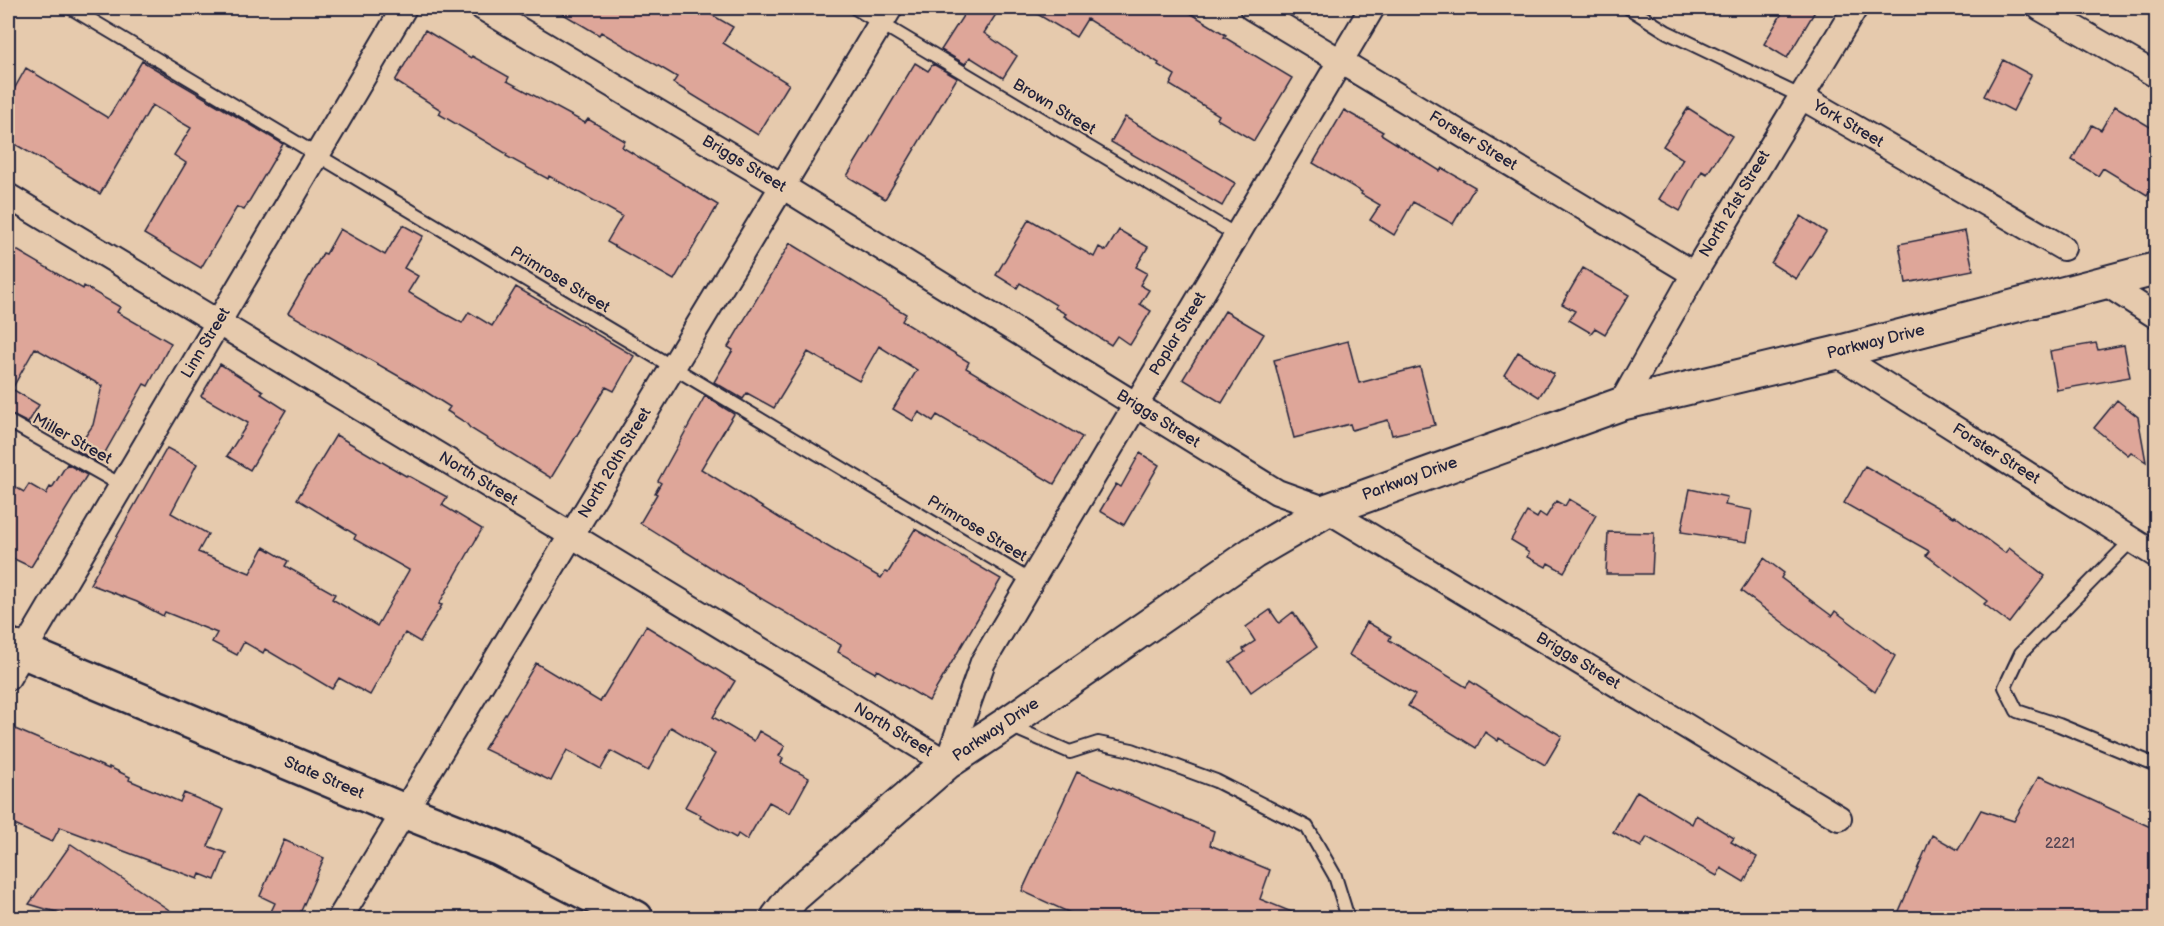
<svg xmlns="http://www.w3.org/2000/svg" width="2164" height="926" viewBox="0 0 2164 926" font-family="'Balsamiq Sans',sans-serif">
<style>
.building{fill:#dea699;stroke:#22223b;stroke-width:1.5}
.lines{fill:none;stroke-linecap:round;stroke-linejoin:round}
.service-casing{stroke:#22223b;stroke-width:16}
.minor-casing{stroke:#22223b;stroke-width:28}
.tertiary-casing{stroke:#22223b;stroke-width:36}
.primary-casing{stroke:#22223b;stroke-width:38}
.service{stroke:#e6caad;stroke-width:12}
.minor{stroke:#e6caad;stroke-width:24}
.tertiary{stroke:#e6caad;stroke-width:32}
.primary{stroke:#e6caad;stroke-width:33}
.labels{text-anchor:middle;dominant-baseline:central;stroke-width:4.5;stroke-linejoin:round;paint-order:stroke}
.number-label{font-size:14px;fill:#514352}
.street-label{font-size:16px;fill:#22223b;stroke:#e6caad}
</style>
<rect width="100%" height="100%" fill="#e6caad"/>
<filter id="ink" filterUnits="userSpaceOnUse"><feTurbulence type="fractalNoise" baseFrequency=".0167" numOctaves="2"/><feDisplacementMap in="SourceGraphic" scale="12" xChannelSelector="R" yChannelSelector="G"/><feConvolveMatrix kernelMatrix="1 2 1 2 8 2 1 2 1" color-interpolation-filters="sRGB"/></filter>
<g filter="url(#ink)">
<path class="building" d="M 553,8 L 700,8 L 733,27 L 723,43 L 789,84 L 758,135 L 673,83 L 677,77 L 601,32 L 599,35 Z
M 968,8 L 1000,8 L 984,33 L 1017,56 L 1003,78 L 970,57 L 965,64 L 941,50 Z
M 1027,8 L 1182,8 L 1226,35 L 1224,37 L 1292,78 L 1254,141 L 1217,119 L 1219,115 L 1170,85 L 1175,75 L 1158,65 L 1159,63 L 1087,19 L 1076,37 Z
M 1785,8 L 1817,8 L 1787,58 L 1764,44 Z
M 425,30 L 471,58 L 472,56 L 509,77 L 507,81 L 585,123 L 588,119 L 625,141 L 622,147 L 718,205 L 674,280 L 607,242 L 622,216 L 549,176 L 548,179 L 506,156 L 507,154 L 439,114 L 441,110 L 395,81 Z
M 2003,60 L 2031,75 L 2013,111 L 1984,96 Z
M 142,61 L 283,144 L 244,210 L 237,207 L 201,268 L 144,234 L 186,163 L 174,155 L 191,128 L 152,105 L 100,194 L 8,140 L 8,100 L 26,68 L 108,118 Z
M 915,63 L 928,71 L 933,64 L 957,78 L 885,199 L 847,176 Z
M 2115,106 L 2157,131 L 2157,179 L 2147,195 L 2103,168 L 2098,176 L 2072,160 L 2092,125 L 2101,130 Z
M 1688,108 L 1732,136 L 1707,174 L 1702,171 L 1680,211 L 1659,199 L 1683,159 L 1663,146 Z
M 1344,110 L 1383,132 L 1381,134 L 1440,171 L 1442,168 L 1475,187 L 1453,224 L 1413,202 L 1394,235 L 1370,220 L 1380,205 L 1361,194 L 1362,192 L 1313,163 Z
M 1125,117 L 1235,183 L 1222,206 L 1111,142 Z
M 1801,216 L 1826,232 L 1796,279 L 1771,263 Z
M 1029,219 L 1094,257 L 1099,247 L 1106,251 L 1119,230 L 1148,247 L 1136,267 L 1147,273 L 1140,285 L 1149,290 L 1140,304 L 1151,311 L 1130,345 L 1117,336 L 1111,345 L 1064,316 L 1066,314 L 1055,308 L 1056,305 L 1020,283 L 1017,288 L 996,275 Z
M 403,225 L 423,236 L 404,268 L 418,276 L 408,292 L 438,310 L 462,323 L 469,312 L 492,326 L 516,287 L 634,356 L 614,391 L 606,387 L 551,478 L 470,428 L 466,423 L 447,411 L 450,407 L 423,390 L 288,313 L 323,253 L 326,254 L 340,229 L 385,255 Z
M 1965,231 L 1973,270 L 1906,283 L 1899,244 Z
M 790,243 L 906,314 L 902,321 L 969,362 L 966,368 L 1082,437 L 1054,484 L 937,415 L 933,421 L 919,412 L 913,421 L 893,409 L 917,370 L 879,346 L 859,381 L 808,352 L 774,408 L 747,393 L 743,399 L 714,382 L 733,350 L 728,347 Z
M 8,245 L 83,289 L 84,286 L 120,307 L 117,312 L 171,343 L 148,386 L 144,384 L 99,463 L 76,450 L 93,425 L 102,386 L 35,348 L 12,389 L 39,405 L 28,423 L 8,413 Z
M 1583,268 L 1629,295 L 1605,334 L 1595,328 L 1591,333 L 1569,320 L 1575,311 L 1562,304 Z
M 1225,311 L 1264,334 L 1222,403 L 1183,379 Z
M 1348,341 L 1359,383 L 1420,367 L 1435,425 L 1392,435 L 1388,420 L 1352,430 L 1350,424 L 1294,438 L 1274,360 Z
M 2096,343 L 2098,350 L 2124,345 L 2130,377 L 2057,390 L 2050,351 Z
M 1518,352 L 1554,374 L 1539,397 L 1504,375 Z
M 220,364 L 263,391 L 261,394 L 286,410 L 250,470 L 227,456 L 248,423 L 201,396 Z
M 705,396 L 734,414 L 701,469 L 781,519 L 881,578 L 885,572 L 888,573 L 915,529 L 1001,579 L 929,701 L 877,670 L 875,673 L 838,652 L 841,645 L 750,592 L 640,523 L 657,494 L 655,493 L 661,483 L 658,481 Z
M 2117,400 L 2138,417 L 2146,462 L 2131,452 L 2128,455 L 2094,428 Z
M 336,435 L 406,476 L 407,475 L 447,497 L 442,505 L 482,529 L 439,604 L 442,605 L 420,642 L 405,633 L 370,695 L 339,678 L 332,689 L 265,649 L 263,653 L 244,642 L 237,655 L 212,642 L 217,633 L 165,612 L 163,616 L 137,602 L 90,584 L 167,448 L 197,464 L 171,513 L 208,534 L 198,552 L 250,573 L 264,547 L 288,561 L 285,566 L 335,594 L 332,599 L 377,626 L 409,570 L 354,539 L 356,535 L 297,499 Z
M 1140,453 L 1159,465 L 1124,525 L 1100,511 L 1116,484 L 1121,487 Z
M 67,464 L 87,475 L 31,567 L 8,556 L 8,483 L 24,492 L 29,484 L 46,494 L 50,487 L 52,488 Z
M 1865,466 L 1954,517 L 1955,516 L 2005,553 L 2009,548 L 2045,576 L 2009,623 L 1984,604 L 1987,601 L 1926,555 L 1929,551 L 1844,503 Z
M 1690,489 L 1727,497 L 1725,505 L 1752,510 L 1747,542 L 1681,532 Z
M 1569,499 L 1596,515 L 1564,572 L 1548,563 L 1546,567 L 1527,557 L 1529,553 L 1525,550 L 1526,549 L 1511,540 L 1527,512 L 1537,518 L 1540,513 L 1546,517 L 1556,501 L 1565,506 Z
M 1608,532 L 1654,533 L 1652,574 L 1606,574 Z
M 1764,558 L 1784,573 L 1781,578 L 1832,616 L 1835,611 L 1895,656 L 1875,692 L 1741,591 Z
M 1270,610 L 1279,623 L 1293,612 L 1317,647 L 1266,683 L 1265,682 L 1251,692 L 1230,662 L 1245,652 L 1243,649 L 1255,641 L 1246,627 Z
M 1367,622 L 1391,636 L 1389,640 L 1466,687 L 1470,681 L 1525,717 L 1526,715 L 1562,736 L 1545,765 L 1499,738 L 1498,741 L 1485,732 L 1476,748 L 1408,706 L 1415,695 L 1349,655 Z
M 646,626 L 735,681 L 713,717 L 754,741 L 759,731 L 785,746 L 779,756 L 783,758 L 781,763 L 809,778 L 790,813 L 769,802 L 747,840 L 738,834 L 736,838 L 700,818 L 701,815 L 685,807 L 715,754 L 671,727 L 648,771 L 611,751 L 601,769 L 567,750 L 551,781 L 484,749 L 536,663 L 600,702 Z
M 8,726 L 109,769 L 109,767 L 130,777 L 129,780 L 180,802 L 184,793 L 224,810 L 208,846 L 226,853 L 215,880 L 200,874 L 198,879 L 60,827 L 52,842 L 8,822 Z
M 1077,772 L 1214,831 L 1210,845 L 1270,870 L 1260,899 L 1306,918 L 1081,918 L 1022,891 Z
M 2039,776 L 2157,830 L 2157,918 L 1896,918 L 1932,835 L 1958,850 L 1981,810 L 2014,821 Z
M 1637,791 L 1692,824 L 1696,815 L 1734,838 L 1731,842 L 1757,857 L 1744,882 L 1721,868 L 1717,876 L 1647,837 L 1641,847 L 1613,832 Z
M 284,840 L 324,858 L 298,918 L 268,918 L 275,903 L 260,896 Z
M 71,844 L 181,918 L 76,918 L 29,904 Z"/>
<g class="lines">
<g class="service-casing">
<path id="service" d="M 71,8 L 1031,581
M 855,8 L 1236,235
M 1629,8 L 1667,32 L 1800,96
M 8,421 L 121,485
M 2132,540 L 2021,653 L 2005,687 L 2017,711 L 2059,725 L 2156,765
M 1010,726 L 1070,752 L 1098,743 L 1132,750 L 1216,781 L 1307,827 L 1335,876 L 1348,918"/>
</g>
<g class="minor-casing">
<path id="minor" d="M 483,8 L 782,186 L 1277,492 L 1327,510 L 1839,818
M 1252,8 L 1694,274
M 2040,8 L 2156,75
M 1800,96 L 2063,248
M 8,196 L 571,535 L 947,763 L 983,662 L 1372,8
M 2105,283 L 2156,316
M 1835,353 L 2156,555
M 1621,404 L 1694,274 L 1855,8
M 8,678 L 404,8
M 340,918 L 890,8"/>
</g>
<g class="tertiary-casing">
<path id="tertiary" d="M 777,918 L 793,897 L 947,763 L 1006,724 L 1253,553 L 1327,510 L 1621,404 L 1835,353 L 2156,269"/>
</g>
<g class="primary-casing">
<path id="primary" d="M 8,645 L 404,811 L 500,849 L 636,918"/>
</g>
<use href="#service" class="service"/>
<use href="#minor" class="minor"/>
<use href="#tertiary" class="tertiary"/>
<use href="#primary" class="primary"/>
</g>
</g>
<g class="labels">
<g class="number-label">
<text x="2060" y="843">2221</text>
</g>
<g class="street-label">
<text transform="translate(1054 107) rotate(31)">Brown Street</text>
<text transform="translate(1848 124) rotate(30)">York Street</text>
<text transform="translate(1473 141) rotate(31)">Forster Street</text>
<text transform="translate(744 164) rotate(31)">Briggs Street</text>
<text transform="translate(1735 204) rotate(-59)">North 21st Street</text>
<text transform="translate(560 280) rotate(31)">Primrose Street</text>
<text transform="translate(1178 334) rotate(-59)">Poplar Street</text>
<text transform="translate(1876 342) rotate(-14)">Parkway Drive</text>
<text transform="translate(206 343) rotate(-59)">Linn Street</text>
<text transform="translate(1158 419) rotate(32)">Briggs Street</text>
<text transform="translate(72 439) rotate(29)">Miller Street</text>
<text transform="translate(1996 454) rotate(32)">Forster Street</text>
<text transform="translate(615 463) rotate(-59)">North 20th Street</text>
<text transform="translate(478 479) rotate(31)">North Street</text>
<text transform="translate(1410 479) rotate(-20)">Parkway Drive</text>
<text transform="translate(977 529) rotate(31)">Primrose Street</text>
<text transform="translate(1578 661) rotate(31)">Briggs Street</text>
<text transform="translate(893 730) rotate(31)">North Street</text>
<text transform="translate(996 730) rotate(-34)">Parkway Drive</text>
<text transform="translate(324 778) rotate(23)">State Street</text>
</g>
</g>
<rect width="2164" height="926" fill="none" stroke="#e6caad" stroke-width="30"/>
<rect x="15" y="15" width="2134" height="896" fill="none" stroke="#22223b" stroke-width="2" filter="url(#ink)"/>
</svg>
